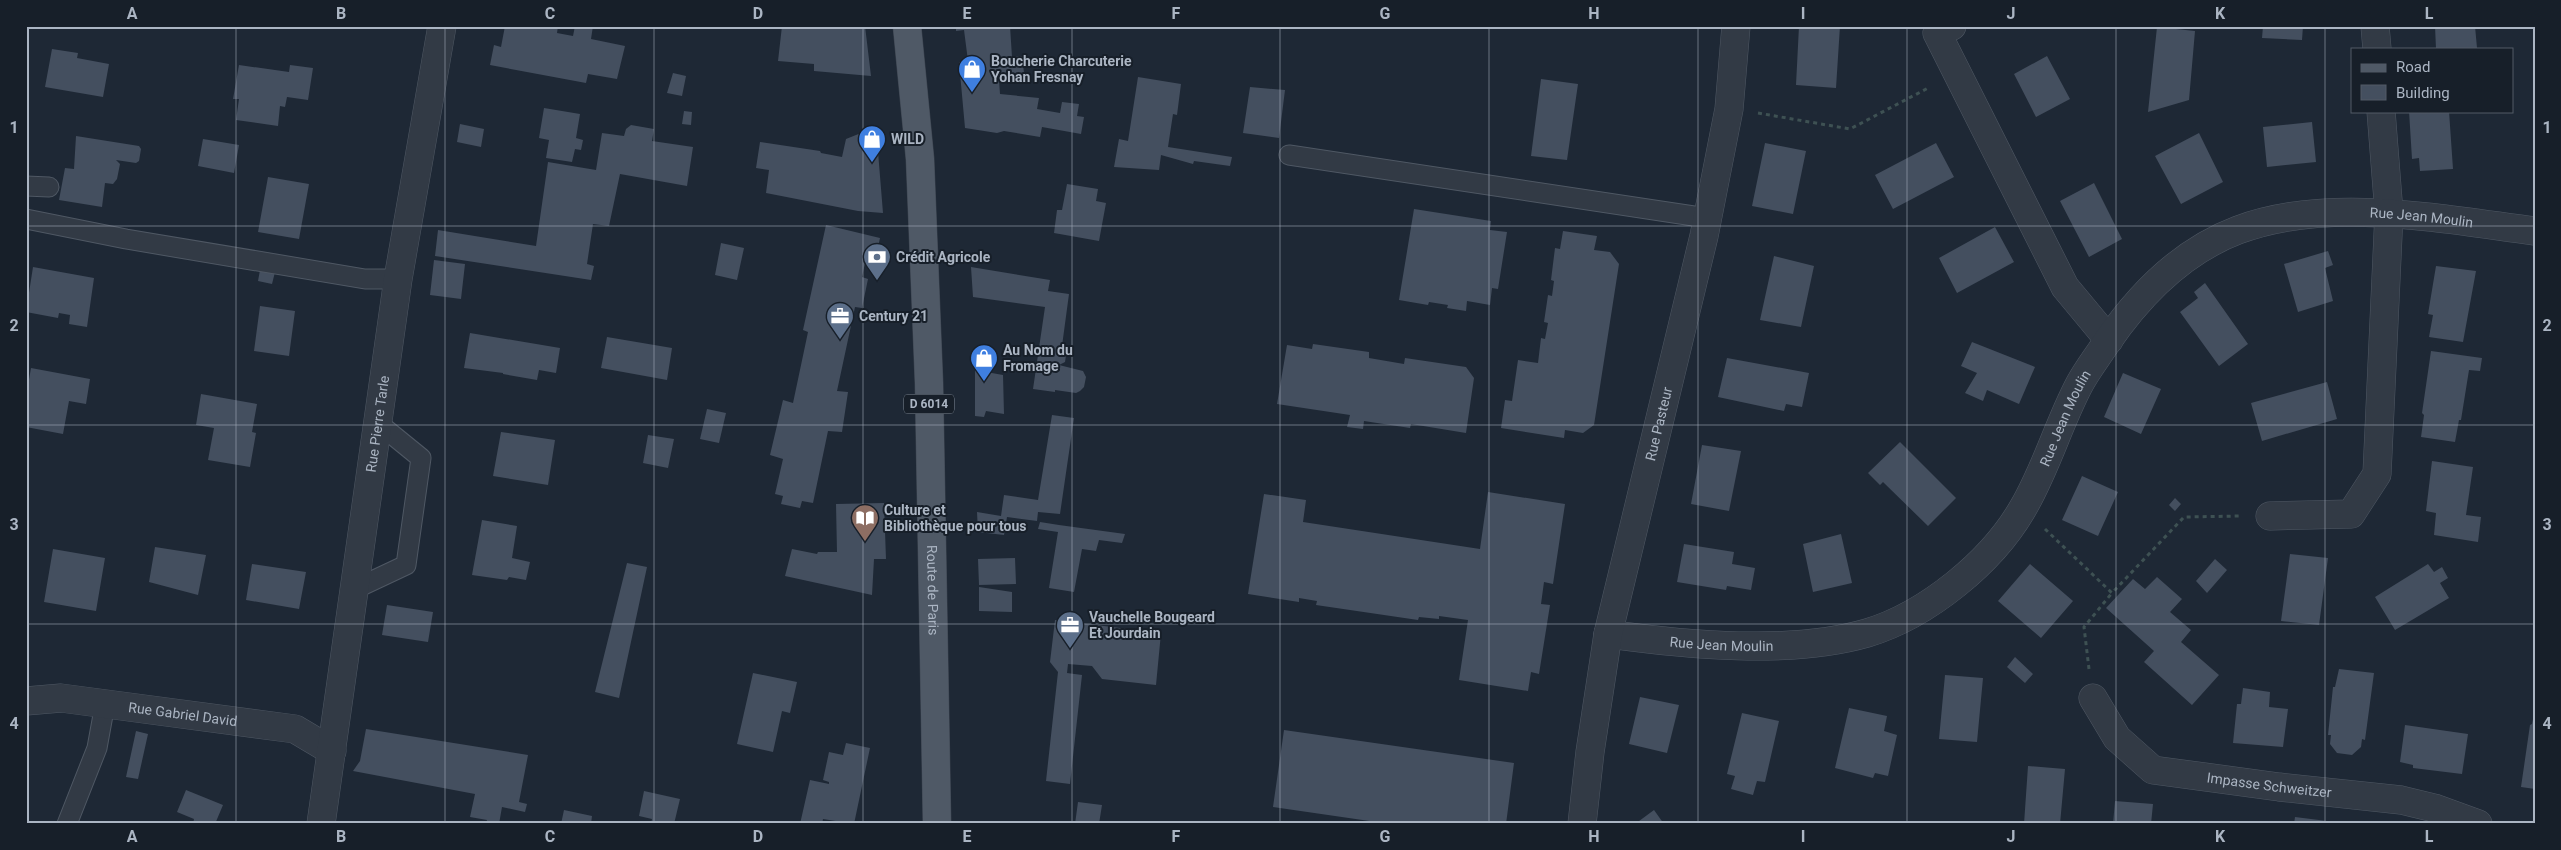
<svg xmlns="http://www.w3.org/2000/svg" width="2561" height="850" viewBox="0 0 2561 850" font-family="Roboto,sans-serif">
<style>
.building{fill:#444f5f}
.lines{fill:none;stroke-linecap:round;stroke-linejoin:round}
.service-casing{stroke:#4f5864;stroke-width:21}
.minor-casing{stroke:#4f5864;stroke-width:29}
.primary-casing{stroke:#3b434f;stroke-width:29}
.path{stroke:#3e5153;stroke-width:3;stroke-dasharray:4 4;stroke-linecap:butt}
.service{stroke:#323a45;stroke-width:19}
.minor{stroke:#323a45;stroke-width:28}
.primary{stroke:#4f5966;stroke-width:28}
.grid{fill:none;stroke:#abb5c3;stroke-width:1;stroke-opacity:0.55}
.labels{text-anchor:middle;dominant-baseline:central;stroke-width:4;stroke-linejoin:round;paint-order:stroke}
.shield{fill:#171f29;stroke:#7f8895;stroke-width:1}
.shield-label{font-size:12px;font-weight:bold;fill:#abb5c3}
.poi-label{font-size:14px;font-weight:bold;fill:#abb5c3;stroke:#171f29;text-anchor:start}
.street-label{font-size:14px;fill:#abb5c3;stroke:#171f29}
.neatline{fill:none;stroke:#abb5c3;stroke-width:2}
.grid-label{font-size:16px;text-anchor:middle;font-weight:bold;fill:#abb5c3}
</style>
<rect width="100%" height="100%" fill="#1e2835"/>
<path class="building" d="M 505,26 L 558,26 L 557,33 L 573,36 L 575,26 L 593,26 L 591,39 L 625,46 L 617,79 L 588,74 L 586,83 L 490,65 L 494,45 L 501,47 Z
M 782,26 L 865,26 L 871,76 L 814,71 L 814,64 L 778,61 Z
M 956,26 L 1010,26 L 1012,57 L 1022,56 L 1024,73 L 1019,78 L 999,80 L 1000,94 L 1039,98 L 1037,109 L 1060,113 L 1062,102 L 1079,104 L 1077,116 L 1084,117 L 1081,134 L 1042,127 L 1040,137 L 1004,131 L 997,133 L 965,128 L 959,62 L 968,61 L 964,30 L 956,31 Z
M 1799,26 L 1840,26 L 1836,88 L 1796,85 Z
M 2263,26 L 2303,26 L 2302,40 L 2262,38 Z
M 2435,26 L 2475,26 L 2477,48 L 2436,49 Z
M 2157,27 L 2195,31 L 2189,100 L 2148,112 Z
M 52,49 L 78,53 L 77,58 L 109,64 L 103,97 L 45,87 Z
M 2047,56 L 2070,99 L 2036,117 L 2014,74 Z
M 239,65 L 289,72 L 290,65 L 313,68 L 308,100 L 287,97 L 285,107 L 280,106 L 278,126 L 236,120 L 239,99 L 233,99 Z
M 673,73 L 686,76 L 682,96 L 667,93 Z
M 1138,77 L 1181,84 L 1177,115 L 1173,114 L 1168,147 L 1232,157 L 1230,166 L 1194,161 L 1193,164 L 1161,155 L 1159,170 L 1114,167 L 1119,139 L 1128,141 Z
M 1541,79 L 1578,84 L 1567,160 L 1531,156 Z
M 1250,87 L 1285,90 L 1279,138 L 1243,133 Z
M 544,108 L 580,114 L 576,138 L 583,140 L 581,150 L 575,149 L 572,162 L 546,158 L 549,140 L 539,138 Z
M 684,111 L 692,112 L 691,125 L 682,124 Z
M 2409,111 L 2449,111 L 2453,169 L 2420,171 L 2419,158 L 2412,159 Z
M 2312,122 L 2316,162 L 2267,167 L 2263,127 Z
M 460,124 L 484,129 L 481,147 L 457,142 Z
M 631,125 L 654,129 L 652,141 L 693,147 L 687,186 L 620,174 L 609,226 L 593,224 L 587,264 L 594,266 L 591,280 L 435,256 L 438,230 L 536,246 L 548,162 L 596,170 L 602,133 L 624,136 L 626,129 Z
M 876,127 L 883,213 L 858,211 L 766,193 L 769,170 L 756,168 L 760,142 L 820,151 L 821,153 L 842,157 L 846,139 Z
M 2199,133 L 2223,182 L 2181,204 L 2155,156 Z
M 76,136 L 139,146 L 141,149 L 139,161 L 136,163 L 116,160 L 120,164 L 117,179 L 113,184 L 105,183 L 102,207 L 59,200 L 65,168 L 74,169 Z
M 203,139 L 239,145 L 234,173 L 198,166 Z
M 1765,143 L 1806,151 L 1793,214 L 1752,206 Z
M 1936,143 L 1954,177 L 1893,209 L 1875,175 Z
M 268,177 L 309,184 L 299,239 L 258,232 Z
M 2094,183 L 2122,239 L 2089,257 L 2060,201 Z
M 1067,184 L 1098,189 L 1096,201 L 1106,203 L 1099,241 L 1054,233 L 1057,210 L 1062,210 Z
M 1414,209 L 1491,221 L 1490,230 L 1507,232 L 1498,289 L 1492,288 L 1490,305 L 1467,301 L 1466,311 L 1447,308 L 1448,305 L 1429,302 L 1428,305 L 1399,300 Z
M 826,225 L 880,238 L 877,252 L 884,254 L 879,266 L 865,263 L 862,277 L 868,279 L 862,308 L 855,307 L 837,391 L 848,392 L 842,432 L 828,431 L 813,503 L 802,501 L 800,508 L 781,504 L 783,496 L 775,494 L 783,459 L 770,455 L 783,400 L 793,403 L 808,332 L 803,330 Z
M 1995,227 L 2014,262 L 1957,293 L 1939,258 Z
M 1563,231 L 1597,236 L 1594,250 L 1610,252 L 1619,264 L 1594,425 L 1583,433 L 1565,430 L 1564,438 L 1501,428 L 1505,400 L 1512,401 L 1518,360 L 1538,363 L 1541,338 L 1545,339 L 1548,323 L 1544,322 L 1548,295 L 1552,296 L 1554,281 L 1551,280 L 1555,248 L 1560,249 Z
M 721,243 L 744,248 L 737,280 L 715,275 Z
M 2328,251 L 2333,265 L 2325,268 L 2333,301 L 2298,312 L 2284,264 Z
M 1774,256 L 1814,266 L 1801,327 L 1760,320 Z
M 434,260 L 465,264 L 461,299 L 430,295 Z
M 2436,266 L 2476,271 L 2463,342 L 2429,337 L 2433,315 L 2428,314 Z
M 33,267 L 94,278 L 87,327 L 69,324 L 70,315 L 59,313 L 58,318 L 26,312 Z
M 971,267 L 1050,280 L 1048,291 L 1069,294 L 1062,346 L 1067,349 L 1065,362 L 1059,365 L 1083,371 L 1086,377 L 1084,387 L 1080,391 L 1076,393 L 1055,390 L 1055,392 L 1033,389 L 1045,307 L 973,297 Z
M 260,270 L 275,272 L 272,284 L 258,281 Z
M 2205,283 L 2248,344 L 2219,366 L 2180,312 L 2198,298 L 2194,292 Z
M 260,306 L 295,311 L 289,356 L 254,351 Z
M 470,333 L 560,348 L 556,373 L 539,370 L 537,380 L 503,374 L 503,373 L 464,368 Z
M 607,337 L 672,348 L 667,380 L 601,368 Z
M 1972,342 L 2035,367 L 2019,404 L 1987,390 L 1983,401 L 1965,393 L 1977,373 L 1961,366 Z
M 1313,344 L 1369,352 L 1369,358 L 1404,364 L 1405,358 L 1466,367 L 1474,378 L 1466,433 L 1411,424 L 1410,428 L 1364,421 L 1363,429 L 1347,427 L 1350,415 L 1277,404 L 1287,345 L 1312,349 Z
M 2431,351 L 2482,358 L 2480,371 L 2469,370 L 2461,420 L 2459,420 L 2455,442 L 2421,437 L 2424,415 L 2422,413 Z
M 1727,358 L 1809,373 L 1802,407 L 1786,404 L 1784,411 L 1718,397 Z
M 31,368 L 90,379 L 86,404 L 69,401 L 63,434 L 26,427 L 26,397 Z
M 975,370 L 1003,375 L 1004,414 L 986,411 L 984,417 L 975,416 Z
M 2123,373 L 2161,389 L 2141,434 L 2104,417 Z
M 2327,382 L 2337,419 L 2262,441 L 2251,403 Z
M 201,394 L 257,404 L 252,432 L 256,433 L 250,467 L 208,460 L 214,428 L 196,425 Z
M 707,409 L 726,413 L 719,443 L 700,439 Z
M 1052,415 L 1074,418 L 1060,514 L 1038,512 L 1037,521 L 1007,517 L 1004,535 L 978,532 L 977,512 L 1001,516 L 1004,495 L 1038,500 Z
M 501,432 L 555,440 L 548,485 L 493,476 Z
M 648,435 L 674,439 L 668,468 L 643,463 Z
M 1900,442 L 1956,498 L 1928,526 L 1883,482 L 1880,485 L 1868,473 Z
M 1702,445 L 1741,451 L 1729,511 L 1691,504 Z
M 2432,461 L 2473,467 L 2466,515 L 2481,517 L 2478,542 L 2434,535 L 2436,513 L 2426,511 Z
M 2082,476 L 2118,492 L 2098,536 L 2062,520 Z
M 1488,492 L 1565,504 L 1553,584 L 1544,582 L 1541,604 L 1550,605 L 1539,674 L 1531,672 L 1528,691 L 1459,680 L 1468,620 L 1439,616 L 1439,619 L 1419,617 L 1418,620 L 1316,605 L 1317,601 L 1299,598 L 1299,602 L 1248,594 L 1264,494 L 1306,500 L 1303,522 L 1480,549 Z
M 2175,498 L 2181,504 L 2175,511 L 2169,505 Z
M 884,503 L 886,559 L 874,559 L 872,595 L 785,576 L 792,549 L 817,554 L 818,552 L 837,552 L 836,504 Z
M 482,520 L 517,526 L 512,558 L 530,562 L 526,580 L 509,577 L 507,580 L 472,575 Z
M 1040,522 L 1059,525 L 1125,534 L 1122,543 L 1099,540 L 1096,551 L 1082,549 L 1074,592 L 1049,588 L 1058,532 L 1038,529 Z
M 1841,534 L 1852,583 L 1813,592 L 1803,544 Z
M 1684,544 L 1734,552 L 1732,564 L 1755,568 L 1751,590 L 1727,586 L 1726,590 L 1677,582 Z
M 155,547 L 206,555 L 198,595 L 149,582 Z
M 53,549 L 105,558 L 96,611 L 44,602 Z
M 2290,554 L 2328,558 L 2319,625 L 2281,621 Z
M 1015,558 L 1016,584 L 979,585 L 978,559 Z
M 2215,559 L 2227,570 L 2207,593 L 2196,581 Z
M 627,563 L 647,567 L 619,698 L 595,692 Z
M 252,564 L 306,572 L 299,609 L 246,600 Z
M 2030,564 L 2073,601 L 2041,638 L 1998,601 Z
M 2428,564 L 2434,572 L 2442,567 L 2448,578 L 2440,583 L 2449,598 L 2395,630 L 2375,597 Z
M 2157,577 L 2182,599 L 2170,612 L 2191,630 L 2181,642 L 2219,675 L 2192,705 L 2144,662 L 2154,651 L 2106,608 L 2133,579 L 2145,589 Z
M 979,587 L 1012,592 L 1012,612 L 979,611 Z
M 387,605 L 433,612 L 428,642 L 382,635 Z
M 1055,620 L 1161,633 L 1156,685 L 1102,679 L 1092,666 L 1068,664 L 1067,673 L 1082,675 L 1070,784 L 1046,781 L 1058,672 L 1050,662 Z
M 2015,657 L 2033,674 L 2025,683 L 2007,667 Z
M 2339,669 L 2374,673 L 2365,740 L 2362,739 L 2361,747 L 2352,755 L 2337,753 L 2330,744 L 2331,735 L 2328,735 L 2333,687 L 2335,687 Z
M 753,673 L 797,682 L 790,713 L 782,711 L 773,752 L 737,744 Z
M 1945,675 L 1983,678 L 1977,742 L 1939,739 Z
M 2243,688 L 2270,692 L 2269,707 L 2288,709 L 2283,747 L 2233,743 L 2237,704 L 2241,704 Z
M 1640,697 L 1679,705 L 1667,753 L 1629,744 Z
M 1849,708 L 1887,716 L 1884,731 L 1897,735 L 1888,776 L 1875,773 L 1873,778 L 1835,768 Z
M 1742,713 L 1779,721 L 1765,782 L 1757,781 L 1753,795 L 1731,789 L 1735,776 L 1727,774 Z
M 2534,714 L 2535,714 L 2535,789 L 2521,787 L 2530,725 L 2532,724 Z
M 2405,725 L 2468,734 L 2462,774 L 2413,768 L 2413,765 L 2400,762 Z
M 366,729 L 528,755 L 519,802 L 527,804 L 525,812 L 502,807 L 499,824 L 486,824 L 487,820 L 470,817 L 475,794 L 353,771 L 360,761 Z
M 1284,730 L 1514,763 L 1506,824 L 1390,824 L 1273,807 Z
M 136,731 L 148,734 L 138,779 L 126,777 Z
M 846,743 L 870,748 L 854,824 L 823,819 L 822,824 L 800,824 L 810,780 L 829,784 L 829,782 L 823,780 L 829,752 L 843,755 Z
M 2028,766 L 2065,769 L 2060,824 L 2024,824 Z
M 186,790 L 223,805 L 215,824 L 193,824 L 194,819 L 177,812 Z
M 644,791 L 680,799 L 674,824 L 651,824 L 652,819 L 639,816 Z
M 2115,801 L 2153,804 L 2151,824 L 2113,824 Z
M 1078,802 L 1102,805 L 1099,824 L 1075,824 Z
M 564,810 L 592,816 L 591,824 L 561,824 Z
M 1654,810 L 1664,824 L 1635,824 Z
M 2295,817 L 2335,822 L 2335,824 L 2294,824 Z"/>
<g class="lines">
<g class="service-casing">
<path id="service" d="M 1289,155 L 1707,218
M 26,186 L 49,187
M 26,219 L 126,239 L 365,279 L 398,279
M 355,589 L 406,565 L 421,458 L 378,423
M 67,824 L 97,748 L 105,704"/>
</g>
<g class="minor-casing">
<g id="minor">
<path d="M 1952,26 L 1937,33 L 2065,287 L 2109,340"/>
<path d="M 2375,26 L 2377,49"/>
<path d="M 2270,516 L 2351,514 L 2377,474 L 2389,213 L 2381,111"/>
<path id="s1" d="M 1608,634 C 1687,645 1791,655 1867,633 C 1927,615 1992,562 2023,508 C 2046,469 2058,425 2079,385 C 2087,370 2098,356 2107,342 C 2140,294 2182,251 2238,230 C 2328,196 2442,219 2535,231"/>
<path id="s2" d="M 2093,698 L 2117,738 L 2153,770 L 2279,787 L 2401,800 L 2434,808 L 2478,824"/>
<path id="s3" d="M 26,701 L 61,698 L 295,729 L 332,751"/>
<path id="s4" d="M 321,824 L 398,279 L 442,26"/>
<path id="s5" d="M 1582,824 L 1590,752 L 1608,634 L 1704,236 L 1729,109 L 1736,26"/>
</g>
</g>
<g class="primary-casing">
<g id="primary">
<path id="s6" d="M 907,26 L 920,159 L 929,383 L 937,824"/>
</g>
</g>
<path class="path" d="M 1758,113 L 1850,129 L 1930,87
M 2045,529 L 2112,593 L 2184,517 L 2241,516
M 2089,669 L 2084,627 L 2112,593"/>
<use href="#service" class="service"/>
<use href="#minor" class="minor"/>
<use href="#primary" class="primary"/>
</g>
<path class="grid" d="M 236,26 L 236,824M 445,26 L 445,824M 654,26 L 654,824M 863,26 L 863,824M 1072,26 L 1072,824M 1280,26 L 1280,824M 1489,26 L 1489,824M 1698,26 L 1698,824M 1907,26 L 1907,824M 2116,26 L 2116,824M 2325,26 L 2325,824M 26,226 L 2535,226M 26,425 L 2535,425M 26,624 L 2535,624"/>
<defs>
<g id="shop-pin" transform="scale(1.4375)"><path d="M0 17L-7.5 6A9.5 9.5 0 1 1 7.5 6Z" fill="#3f7fe0" stroke="#171f29"/><path d="M-5-2.5h2.3a2.7 3.5 0 0 1 5.4 0H5L5.5 6h-11ZM-1.5-2.5h3a1.5 2.3 0 0 0-3 0Z" fill="#fff"/></g>
<g id="bank-pin" transform="scale(1.4375)"><path d="M0 17L-7.5 6A9.5 9.5 0 1 1 7.5 6Z" fill="#5c6f8a" stroke="#171f29"/><path d="M-6-4H6V4H-6ZM0-2.3a2.3 2.3 0 1 0 0 4.6a2.3 2.3 0 1 0 0-4.6Z" fill="#fff"/></g>
<g id="office-pin" transform="scale(1.4375)"><path d="M0 17L-7.5 6A9.5 9.5 0 1 1 7.5 6Z" fill="#5c6f8a" stroke="#171f29"/><path d="M-6-3h4V-5.5h4V-3h4V5H-6ZM-1-4.5V-3h2v-1.5ZM-6 0V1H6V0Z" fill="#fff"/></g>
<g id="library-pin" transform="scale(1.4375)"><path d="M0 17L-7.5 6A9.5 9.5 0 1 1 7.5 6Z" fill="#8d6e63" stroke="#171f29"/><path d="M-6-4Q-3-5.5-.7-3.5V5Q-3 3-6 4ZM6-4Q3-5.5 .7-3.5V5Q3 3 6 4Z" fill="#fff"/></g>
</defs>
<g fill-rule="evenodd">
<use href="#shop-pin" x="972" y="69"/>
<use href="#shop-pin" x="872" y="139"/>
<use href="#bank-pin" x="877" y="257"/>
<use href="#office-pin" x="840" y="316"/>
<use href="#shop-pin" x="984" y="358"/>
<use href="#library-pin" x="865" y="518"/>
<use href="#office-pin" x="1070" y="625"/>
</g>
<g class="labels">
<rect class="shield" x="904" y="394.5" width="50" height="19" rx="4"/>
<g class="shield-label">
<text x="929" y="404">D 6014</text>
</g>
<g class="poi-label">
<text x="991" y="61">Boucherie Charcuterie<tspan x="991" dy="16">Yohan Fresnay</tspan></text>
<text x="891" y="139">WILD</text>
<text x="896" y="257">Crédit Agricole</text>
<text x="859" y="316">Century 21</text>
<text x="1003" y="350">Au Nom du<tspan x="1003" dy="16">Fromage</tspan></text>
<text x="884" y="510">Culture et<tspan x="884" dy="16">Bibliothèque pour tous</tspan></text>
<text x="1089" y="617">Vauchelle Bougeard<tspan x="1089" dy="16">Et Jourdain</tspan></text>
</g>
<g class="street-label">
<text stroke="none"><textPath href="#s1" startOffset="1012">Rue Jean Moulin</textPath></text>
<text stroke="none"><textPath href="#s1" startOffset="564">Rue Jean Moulin</textPath></text>
<text stroke="none"><textPath href="#s4" startOffset="404">Rue Pierre Tarle</textPath></text>
<text stroke="none"><textPath href="#s5" startOffset="408">Rue Pasteur</textPath></text>
<text stroke="none"><textPath href="#s6" startOffset="565">Route de Paris</textPath></text>
<text stroke="none"><textPath href="#s1" startOffset="114">Rue Jean Moulin</textPath></text>
<text stroke="none"><textPath href="#s3" startOffset="158">Rue Gabriel David</textPath></text>
<text stroke="none"><textPath href="#s2" startOffset="212">Impasse Schweitzer</textPath></text>
</g>
</g>
<rect width="2561" height="850" fill="none" stroke="#171f29" stroke-width="55"/>
<rect x="2351" y="48" width="162" height="65" fill="#171f29" stroke="#525b67"/>
<rect x="2361" y="64" width="25" height="8" fill="#4f5966" stroke="#525b67"/>
<text x="2396" y="72" font-size="15" fill="#abb5c3">Road</text>
<rect x="2361" y="85" width="25" height="15" fill="#444f5f" stroke="#525b67"/>
<text x="2396" y="98" font-size="15" fill="#abb5c3">Building</text>
<rect x="28" y="28" width="2506" height="794" class="neatline"/>
<g class="grid-label">
<text x="132" y="19">A</text>
<text x="341" y="19">B</text>
<text x="550" y="19">C</text>
<text x="758" y="19">D</text>
<text x="967" y="19">E</text>
<text x="1176" y="19">F</text>
<text x="1385" y="19">G</text>
<text x="1594" y="19">H</text>
<text x="1803" y="19">I</text>
<text x="2011" y="19">J</text>
<text x="2220" y="19">K</text>
<text x="2429" y="19">L</text>
<text x="14" y="133">1</text>
<text x="2547" y="133">1</text>
<text x="14" y="331">2</text>
<text x="2547" y="331">2</text>
<text x="14" y="530">3</text>
<text x="2547" y="530">3</text>
<text x="14" y="729">4</text>
<text x="2547" y="729">4</text>
<text x="132" y="842">A</text>
<text x="341" y="842">B</text>
<text x="550" y="842">C</text>
<text x="758" y="842">D</text>
<text x="967" y="842">E</text>
<text x="1176" y="842">F</text>
<text x="1385" y="842">G</text>
<text x="1594" y="842">H</text>
<text x="1803" y="842">I</text>
<text x="2011" y="842">J</text>
<text x="2220" y="842">K</text>
<text x="2429" y="842">L</text>
</g>
</svg>
